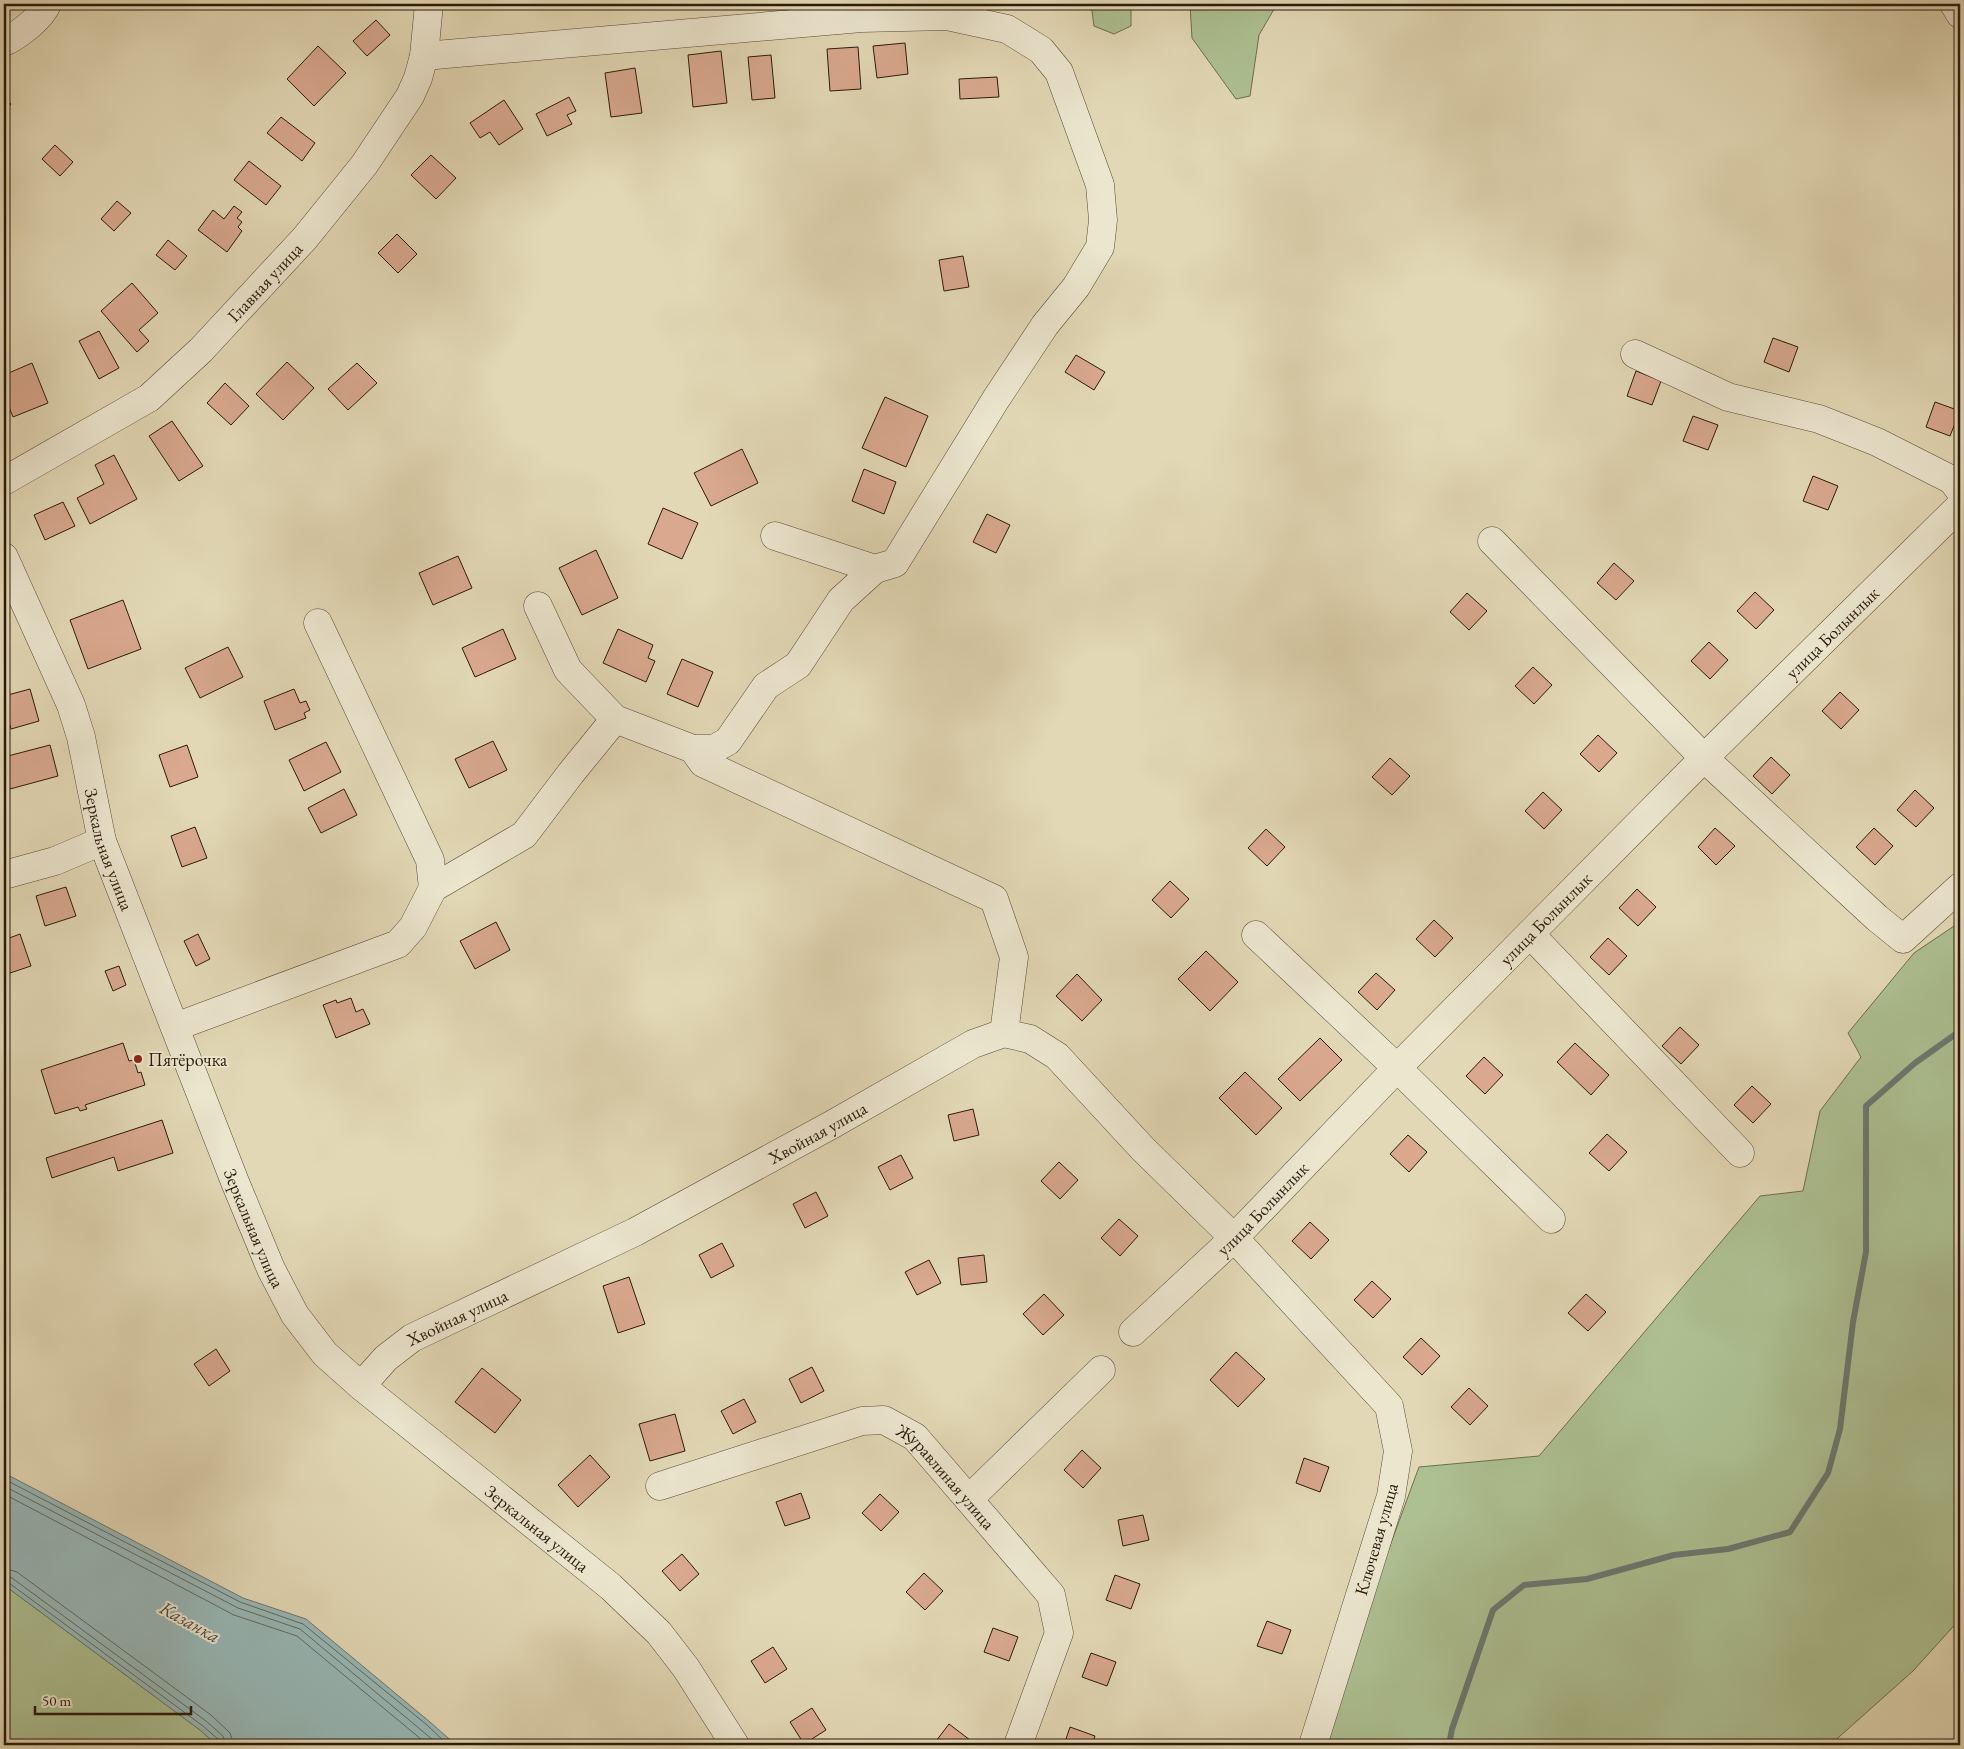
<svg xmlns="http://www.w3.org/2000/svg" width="1964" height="1749" viewBox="0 0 1964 1749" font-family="'EB Garamond',serif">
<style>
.green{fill:#adc092;stroke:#6c6e4e}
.water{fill:#98b8b7;stroke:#6c7972}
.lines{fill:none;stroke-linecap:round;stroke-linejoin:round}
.shore{stroke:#616a60;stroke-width:1}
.stream{stroke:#6c7972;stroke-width:6}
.building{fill:#d9a88f;stroke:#2a1b0a}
.minor-casing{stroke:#584a35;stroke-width:29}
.minor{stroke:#ece6cf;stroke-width:28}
.poi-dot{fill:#8f2418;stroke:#ece6cf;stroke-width:2}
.labels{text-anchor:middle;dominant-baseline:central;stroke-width:4;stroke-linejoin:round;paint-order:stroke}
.street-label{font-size:18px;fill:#2a1b0a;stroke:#ece6cf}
.poi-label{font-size:18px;fill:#2a1b0a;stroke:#ece6cf;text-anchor:start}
.water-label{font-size:19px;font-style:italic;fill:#4b4a3e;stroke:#ece6cf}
</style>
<rect width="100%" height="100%" fill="#e2d8b5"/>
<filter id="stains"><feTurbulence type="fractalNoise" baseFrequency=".004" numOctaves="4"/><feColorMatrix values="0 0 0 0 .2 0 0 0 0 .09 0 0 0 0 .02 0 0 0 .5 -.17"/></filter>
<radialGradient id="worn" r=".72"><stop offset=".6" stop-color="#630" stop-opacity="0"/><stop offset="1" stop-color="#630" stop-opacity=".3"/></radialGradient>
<path class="green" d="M 1091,4 L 1131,4 L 1131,26 L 1114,34 L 1094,26 Z
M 1190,4 L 1277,4 L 1259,35 L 1250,96 L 1236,99 L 1192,38 Z
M 1960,922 L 1960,1619 L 1913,1671 L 1830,1745 L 1327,1745 L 1384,1562 L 1419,1467 L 1539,1456 L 1760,1196 L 1803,1191 L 1820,1111 L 1861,1057 L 1848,1033 L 1914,953 Z
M 4,1585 L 200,1730 L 217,1745 L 4,1745 Z"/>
<path class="water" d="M 4,1473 L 243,1598 L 306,1619 L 430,1722 L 456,1745 L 217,1745 L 200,1730 L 4,1585 Z"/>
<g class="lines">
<path class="shore" d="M 4,1479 L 240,1602 L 303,1624 L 427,1725 L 448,1745
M 4,1486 L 238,1608 L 300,1629 L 439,1745
M 4,1494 L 234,1615 L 297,1636 L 428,1745
M 4,1568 L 17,1572 L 211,1715 L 230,1733 L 234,1745
M 4,1575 L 12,1578 L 206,1721 L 223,1736 L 226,1745
M 4,1582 L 9,1583 L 203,1726 L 219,1740 L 220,1745"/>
<path class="stream" d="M 1449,1745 L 1452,1729 L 1493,1610 L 1524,1585 L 1587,1579 L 1674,1555 L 1728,1549 L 1790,1532 L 1828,1473 L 1840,1429 L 1853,1322 L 1866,1252 L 1866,1106 L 1915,1063 L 1960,1031"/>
</g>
<path class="building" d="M 376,20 L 390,35 L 367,56 L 353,41 Z
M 905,43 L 908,74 L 877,78 L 873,46 Z
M 318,46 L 346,73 L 314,106 L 287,79 Z
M 858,47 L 861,89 L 830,91 L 827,49 Z
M 721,51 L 727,103 L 693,107 L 688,55 Z
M 771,55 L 775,98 L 752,100 L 748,57 Z
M 635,68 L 642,113 L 611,117 L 605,73 Z
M 997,77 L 999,97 L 960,99 L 959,79 Z
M 4,97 L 11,104 L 4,112 Z
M 569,97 L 576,111 L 567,115 L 572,124 L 547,136 L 536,114 Z
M 504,100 L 523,129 L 499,145 L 490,132 L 480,138 L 470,123 Z
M 281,117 L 315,143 L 302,161 L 267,133 Z
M 55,145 L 73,162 L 60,176 L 42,159 Z
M 431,155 L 456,178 L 436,199 L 411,175 Z
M 249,161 L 281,186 L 266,205 L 234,180 Z
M 117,201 L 131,213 L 114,231 L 101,219 Z
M 234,206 L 242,212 L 237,218 L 242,222 L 238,227 L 242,231 L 227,252 L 198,230 L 213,210 L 224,219 Z
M 397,234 L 417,254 L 398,273 L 378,253 Z
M 168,240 L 187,256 L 175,270 L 156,255 Z
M 963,256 L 969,287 L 944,291 L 939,260 Z
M 132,283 L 158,313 L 139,330 L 149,341 L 137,352 L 101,311 Z
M 99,331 L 119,368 L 99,379 L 79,341 Z
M 1773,338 L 1798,347 L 1789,372 L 1764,362 Z
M 1076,355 L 1105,372 L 1094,390 L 1065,372 Z
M 287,362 L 314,388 L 283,420 L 256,394 Z
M 32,363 L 48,403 L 13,417 L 4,395 L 4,375 Z
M 357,363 L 377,383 L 348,410 L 328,389 Z
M 1636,371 L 1661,381 L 1652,405 L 1627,396 Z
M 225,383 L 249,406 L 231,425 L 207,403 Z
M 885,397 L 928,416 L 906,467 L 862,448 Z
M 1935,402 L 1960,411 L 1950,436 L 1926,427 Z
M 1693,416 L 1718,425 L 1708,450 L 1683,441 Z
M 172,421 L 203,466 L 179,481 L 149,436 Z
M 742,449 L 758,483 L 711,506 L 694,473 Z
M 114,455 L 137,499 L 90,524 L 77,498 L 104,484 L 95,465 Z
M 864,469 L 896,482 L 884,514 L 852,501 Z
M 1813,476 L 1838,486 L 1828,510 L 1803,501 Z
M 63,502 L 75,526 L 45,540 L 34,515 Z
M 663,508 L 698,523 L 682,559 L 648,544 Z
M 987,514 L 1010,525 L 996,553 L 973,542 Z
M 596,550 L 618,598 L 582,615 L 559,568 Z
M 458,556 L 472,588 L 433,605 L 419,573 Z
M 1614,563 L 1634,581 L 1616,600 L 1597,583 Z
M 1755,592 L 1774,610 L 1756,629 L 1737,611 Z
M 1467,593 L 1487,611 L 1469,630 L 1450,612 Z
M 123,600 L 141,649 L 88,669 L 70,620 Z
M 503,629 L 516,659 L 475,677 L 462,648 Z
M 618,629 L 653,645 L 648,658 L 655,661 L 646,682 L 603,663 Z
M 1709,642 L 1728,660 L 1710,679 L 1691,661 Z
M 228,647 L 243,677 L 200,698 L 185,668 Z
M 682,659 L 713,672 L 698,707 L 667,694 Z
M 1533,667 L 1552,685 L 1534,704 L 1515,686 Z
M 30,689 L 39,721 L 11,729 L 4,704 L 4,696 Z
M 294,689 L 300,703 L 306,701 L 310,710 L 304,713 L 306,718 L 275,730 L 264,701 Z
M 1840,692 L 1859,710 L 1841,729 L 1822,711 Z
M 1598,735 L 1617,753 L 1599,772 L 1580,754 Z
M 493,741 L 507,770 L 469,788 L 455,759 Z
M 326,742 L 341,772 L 304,791 L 289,760 Z
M 50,745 L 58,776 L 10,789 L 4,765 L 4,757 Z
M 187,745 L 198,777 L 170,787 L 159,755 Z
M 1771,757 L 1790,775 L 1772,794 L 1753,776 Z
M 1390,758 L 1410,776 L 1392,795 L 1372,777 Z
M 344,789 L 357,815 L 321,833 L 308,808 Z
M 1915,790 L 1934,808 L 1916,827 L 1897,810 Z
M 1543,792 L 1562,810 L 1544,829 L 1525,811 Z
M 195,827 L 207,858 L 182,867 L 171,836 Z
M 1715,828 L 1735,846 L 1716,865 L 1698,847 Z
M 1874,828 L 1893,846 L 1875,865 L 1856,847 Z
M 1266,829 L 1285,847 L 1267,866 L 1248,848 Z
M 1170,881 L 1189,899 L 1171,918 L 1152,900 Z
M 66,887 L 76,916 L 45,926 L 36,896 Z
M 1637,889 L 1656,907 L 1638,926 L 1619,908 Z
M 1434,920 L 1453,938 L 1435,957 L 1416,939 Z
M 496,922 L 510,950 L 475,969 L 460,941 Z
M 20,934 L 31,966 L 4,975 L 4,940 Z
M 198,934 L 210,959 L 196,966 L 184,941 Z
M 1608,938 L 1627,956 L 1609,975 L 1590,957 Z
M 1206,951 L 1238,982 L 1210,1011 L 1178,979 Z
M 119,966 L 126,985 L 113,991 L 105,971 Z
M 1376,973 L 1395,990 L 1377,1010 L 1358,992 Z
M 1077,974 L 1102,1000 L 1082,1021 L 1056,996 Z
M 351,998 L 356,1012 L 363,1009 L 370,1024 L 336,1038 L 323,1005 L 336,1000 L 337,1003 Z
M 1680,1027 L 1699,1045 L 1681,1064 L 1662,1046 Z
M 1320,1038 L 1342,1060 L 1300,1101 L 1278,1079 Z
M 123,1043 L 129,1061 L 134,1060 L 138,1073 L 141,1072 L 145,1085 L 85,1105 L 87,1109 L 80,1111 L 78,1107 L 55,1114 L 41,1070 Z
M 1575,1043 L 1609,1075 L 1591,1095 L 1557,1062 Z
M 1484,1057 L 1503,1075 L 1485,1094 L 1466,1076 Z
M 1245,1072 L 1282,1108 L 1256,1135 L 1219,1098 Z
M 1752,1086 L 1771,1104 L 1753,1123 L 1734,1105 Z
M 973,1109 L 979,1135 L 954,1141 L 948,1115 Z
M 162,1120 L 173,1153 L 118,1171 L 114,1157 L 52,1178 L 46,1158 Z
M 1607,1134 L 1627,1152 L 1609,1171 L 1589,1153 Z
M 1408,1135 L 1427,1152 L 1409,1172 L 1390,1154 Z
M 901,1155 L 913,1178 L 890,1190 L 878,1167 Z
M 1059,1162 L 1078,1180 L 1060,1199 L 1041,1181 Z
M 816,1192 L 828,1216 L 805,1228 L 793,1204 Z
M 1119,1219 L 1138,1236 L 1120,1256 L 1101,1238 Z
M 1310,1222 L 1329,1240 L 1311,1259 L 1292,1241 Z
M 722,1243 L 734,1266 L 711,1278 L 699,1255 Z
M 984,1255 L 987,1282 L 961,1285 L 958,1258 Z
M 929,1260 L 941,1283 L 917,1295 L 905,1272 Z
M 629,1277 L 645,1324 L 618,1333 L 603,1286 Z
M 1372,1281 L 1391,1299 L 1373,1318 L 1354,1300 Z
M 1044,1294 L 1064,1315 L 1043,1335 L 1023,1314 Z
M 1586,1294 L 1606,1312 L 1588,1331 L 1568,1313 Z
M 1421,1338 L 1440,1356 L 1422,1375 L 1403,1357 Z
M 216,1349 L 230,1371 L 209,1386 L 194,1364 Z
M 1236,1352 L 1265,1379 L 1238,1407 L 1210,1380 Z
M 812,1367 L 824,1391 L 801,1403 L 789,1379 Z
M 482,1368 L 521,1400 L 495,1433 L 455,1402 Z
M 1469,1388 L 1488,1406 L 1470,1425 L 1451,1407 Z
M 744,1399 L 756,1422 L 733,1434 L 721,1411 Z
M 675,1414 L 685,1451 L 650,1461 L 639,1424 Z
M 1082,1450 L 1101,1468 L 1083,1488 L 1064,1470 Z
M 590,1455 L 610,1477 L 578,1507 L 558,1485 Z
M 1304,1458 L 1329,1467 L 1320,1492 L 1296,1483 Z
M 801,1493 L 810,1518 L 785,1526 L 776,1502 Z
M 880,1494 L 899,1512 L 881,1531 L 862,1513 Z
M 1143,1515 L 1149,1540 L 1123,1546 L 1118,1520 Z
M 682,1554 L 699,1574 L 680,1591 L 662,1571 Z
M 924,1573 L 943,1591 L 925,1610 L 906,1592 Z
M 1115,1575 L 1140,1584 L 1131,1609 L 1106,1600 Z
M 1267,1621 L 1291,1630 L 1282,1654 L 1257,1646 Z
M 993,1628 L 1018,1637 L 1009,1661 L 984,1652 Z
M 773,1647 L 787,1669 L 765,1683 L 751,1661 Z
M 1091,1653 L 1116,1662 L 1107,1686 L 1082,1677 Z
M 812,1708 L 826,1730 L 804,1744 L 790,1722 Z
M 949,1724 L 970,1740 L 966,1745 L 933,1745 Z
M 1070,1727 L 1095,1736 L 1092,1745 L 1064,1745 Z"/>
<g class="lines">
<g class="minor-casing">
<g id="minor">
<path d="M 1954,4 L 1960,14"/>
<path d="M 4,42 C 18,36 41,18 47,4"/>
<path d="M 424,56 L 861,18 L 947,16 L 1007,29 L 1041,50 L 1059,72 L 1100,185 L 1103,220 L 1100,247 L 1076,287 L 1045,325 L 996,399 L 895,563 L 875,569 L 775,536"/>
<path d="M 1635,354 L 1728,397 L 1819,419 L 1877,442 L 1952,480 L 1960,491"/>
<path id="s1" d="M 4,481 L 149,398 L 201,350 L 305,238 L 364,165 L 410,96 L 418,78 L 424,56 L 429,4"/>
<path d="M 1492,541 L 1704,758 L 1877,918 L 1903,939 L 1960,887"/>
<path id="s2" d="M 4,557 L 71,705 L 81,737 L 102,841 L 235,1182 L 271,1269 L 295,1315 L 325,1354 L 361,1386 L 611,1587 L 659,1633 L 686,1668 L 735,1745"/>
<path d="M 538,606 L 568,670 L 615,719 L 693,749 L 714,749 L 728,741 L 766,686 L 798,665 L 841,600 L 875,569"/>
<path d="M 318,623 L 430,860 L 433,888"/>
<path d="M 693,749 L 703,763 L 994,899 L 1014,957 L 1004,1033"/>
<path d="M 4,875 L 55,861 L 102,841"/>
<path d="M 1530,934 L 1740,1153"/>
<path d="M 1256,935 L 1397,1068 L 1551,1219"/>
<path d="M 175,1027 L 398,944 L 413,927 L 433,888 L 524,835 L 571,773 L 615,719"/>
<path id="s3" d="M 1133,1332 L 1234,1238 L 1397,1068 L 1704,758 L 1960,506"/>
<path id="s4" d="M 361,1386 L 386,1358 L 412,1338 L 635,1232 L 833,1124 L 973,1044 L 1004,1033 L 1030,1039 L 1057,1056 L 1143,1149 L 1234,1238 L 1389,1406 L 1398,1451 L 1391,1496 L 1313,1745"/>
<path id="s5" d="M 660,1486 L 862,1421 L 884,1420 L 915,1437 L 1051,1595 L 1059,1633 L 1018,1745"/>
<path d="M 969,1499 L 1101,1370"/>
</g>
</g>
<use href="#minor" class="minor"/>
</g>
<circle class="poi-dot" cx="138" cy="1059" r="5"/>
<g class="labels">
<g class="street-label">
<text stroke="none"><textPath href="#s1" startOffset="331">Главная улица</textPath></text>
<text stroke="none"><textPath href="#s3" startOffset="989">улица Болынлык</textPath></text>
<text stroke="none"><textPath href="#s2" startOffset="312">Зеркальная улица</textPath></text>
<text stroke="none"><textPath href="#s3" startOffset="584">улица Болынлык</textPath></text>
<text stroke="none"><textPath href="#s4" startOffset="525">Хвойная улица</textPath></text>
<text stroke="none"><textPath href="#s3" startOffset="179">улица Болынлык</textPath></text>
<text stroke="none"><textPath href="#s2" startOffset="718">Зеркальная улица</textPath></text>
<text stroke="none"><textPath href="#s4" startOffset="120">Хвойная улица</textPath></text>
<text stroke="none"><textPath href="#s5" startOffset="319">Журавлиная улица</textPath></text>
<text stroke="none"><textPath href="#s2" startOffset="1138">Зеркальная улица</textPath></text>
<text transform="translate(1376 1539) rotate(-74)">Ключевая улица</text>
</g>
<g class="poi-label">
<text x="148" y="1059">Пятёрочка</text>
</g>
<g class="water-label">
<text transform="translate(190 1622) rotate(29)">Казанка</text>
</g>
</g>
<rect width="1964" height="1749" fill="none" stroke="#e2d8b5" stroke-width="20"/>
<rect x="5" y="5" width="1954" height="1739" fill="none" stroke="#2a1b0a" stroke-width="2.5"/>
<rect x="10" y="10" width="1944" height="1729" fill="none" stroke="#2a1b0a"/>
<path d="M35 1706v8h156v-8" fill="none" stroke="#2a1b0a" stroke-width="2.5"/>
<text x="42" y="1706" font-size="15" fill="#2a1b0a" stroke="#ece6cf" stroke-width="4" paint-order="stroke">50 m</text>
<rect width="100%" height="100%" filter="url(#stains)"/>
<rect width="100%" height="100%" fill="url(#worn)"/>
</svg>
